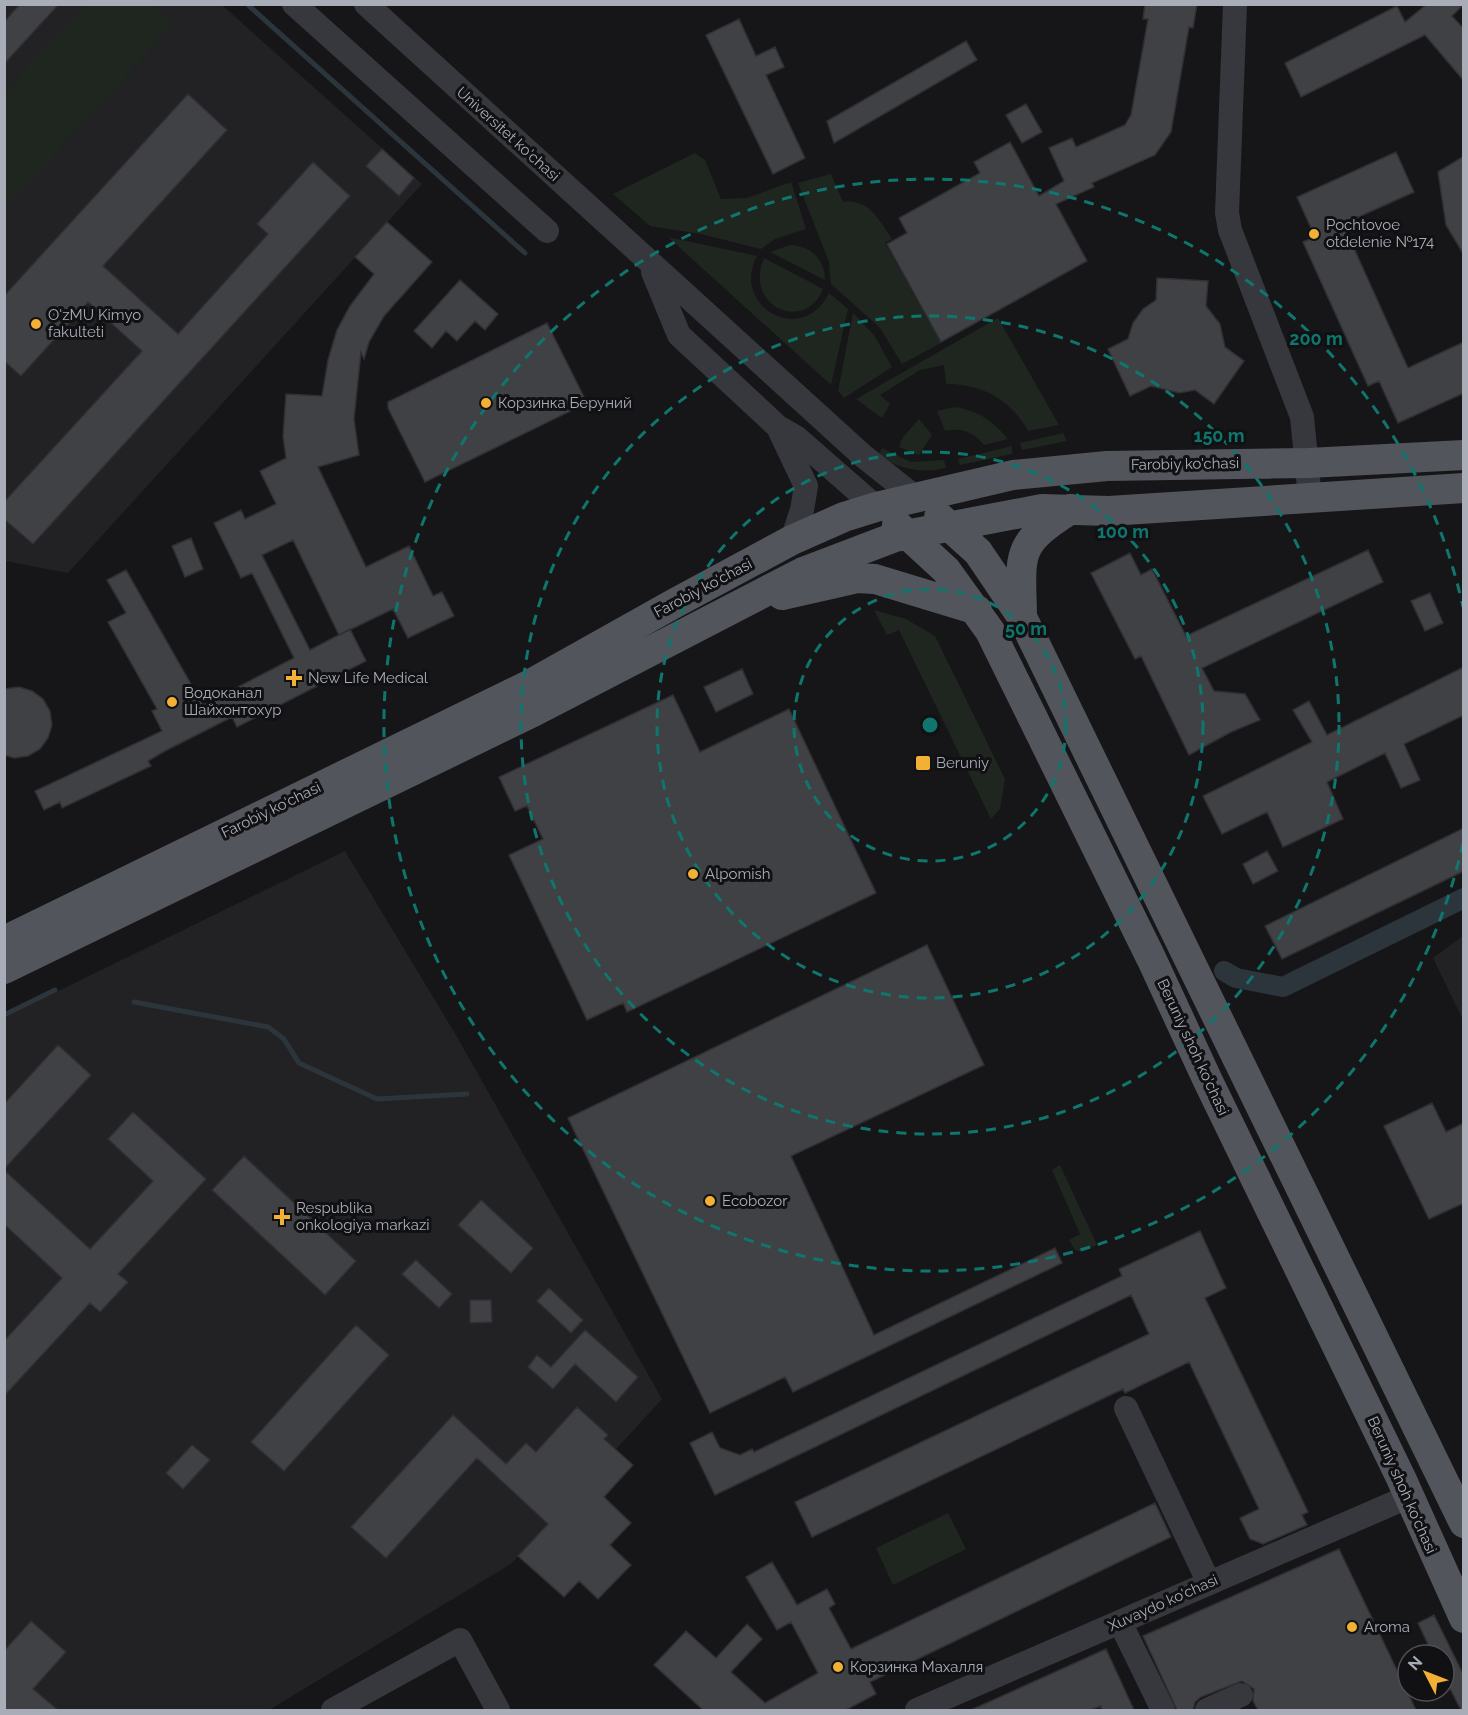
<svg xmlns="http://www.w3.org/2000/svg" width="1468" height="1715" viewBox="0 0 1468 1715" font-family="Raleway,sans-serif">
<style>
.built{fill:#222225}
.green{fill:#1e261f}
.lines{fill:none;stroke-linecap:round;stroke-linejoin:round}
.stream{stroke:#2c353c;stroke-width:5}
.canal{stroke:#2c353c;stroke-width:20}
.building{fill:#404145;stroke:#303034;stroke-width:1.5}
.minor{stroke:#37383d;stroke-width:24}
.major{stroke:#53555c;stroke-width:30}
.ring{fill:none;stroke:#0f766e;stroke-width:3;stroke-dasharray:10 8}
.poi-dot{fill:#f2b134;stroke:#111113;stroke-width:2}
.labels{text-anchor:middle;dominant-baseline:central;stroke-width:6;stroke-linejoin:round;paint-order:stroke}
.street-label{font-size:15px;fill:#a8adb8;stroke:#111113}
.poi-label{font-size:15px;fill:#a8adb8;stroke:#111113;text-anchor:start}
.centre{fill:#0f766e;stroke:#111113;stroke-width:3}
.ring-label{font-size:18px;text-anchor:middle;font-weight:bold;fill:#0f766e;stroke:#111113;stroke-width:6;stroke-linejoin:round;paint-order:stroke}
</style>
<rect width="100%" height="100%" fill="#161618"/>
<path class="built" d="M 4,5 L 222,5 L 422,184 L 68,573 L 5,561 Z
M 345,851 L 456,1035 L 662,1399 L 511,1564 L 269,1710 L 5,1710 L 5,1017 Z
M 1463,936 L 1463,1020 L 1433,958 Z"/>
<path class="green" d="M 84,5 L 152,5 L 173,24 L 5,210 L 5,91 Z
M 695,153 L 705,160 L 721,199 L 747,198 L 791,182 L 806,229 L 775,239 L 761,249 L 701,234 L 650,226 L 613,194 Z
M 831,174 L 843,202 C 869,198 879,220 892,239 L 885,243 L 941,343 L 902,364 L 880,328 L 831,284 L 829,262 L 798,183 Z
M 668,237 L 757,256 C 730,307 803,347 829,293 L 848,309 L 831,385 Z
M 790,245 C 811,246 825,259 825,280 L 770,252 Z
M 764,258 L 823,289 C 805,334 743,306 764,258 Z
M 853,313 L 874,335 L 892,367 L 844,398 L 838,391 Z
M 998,318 L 1059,425 L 1028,431 C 1010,399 982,384 946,384 L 944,365 L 920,370 L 880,395 L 890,404 L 882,418 L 856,399 Z
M 955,407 C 979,411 993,421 1008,439 L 984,445 C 973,432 963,427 945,431 L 937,411 Z
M 919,419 L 932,435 L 919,455 L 899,447 L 903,437 Z
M 1063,433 L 1067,441 L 1022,450 L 1020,443 Z
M 1012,446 L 1012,454 L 960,465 L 958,459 Z
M 882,448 L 911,462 L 944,460 L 946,468 C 921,474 899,469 878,455 Z
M 874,610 L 906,619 L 935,636 L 1005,779 L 1000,809 L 991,819 L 899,630 L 887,635 Z
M 1060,1165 L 1097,1245 L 1082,1252 L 1075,1250 L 1069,1240 L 1080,1234 L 1052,1170 Z
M 948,1513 L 966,1549 L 893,1585 L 876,1548 Z"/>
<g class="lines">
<path class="stream" d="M 247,4 L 525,253
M 134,1002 L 268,1027 L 284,1039 L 299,1063 L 377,1099 L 467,1094
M 4,1015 L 55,990"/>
<path class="canal" d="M 1224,971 L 1236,978 L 1283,987 L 1464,898"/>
</g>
<path class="building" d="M 20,4 L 59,4 L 4,64 L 4,22 Z
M 1145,4 L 1197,4 L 1193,28 L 1189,27 L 1171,132 L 1155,155 L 1092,183 L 1094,187 L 1056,204 L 1087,261 L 941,342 L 887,244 L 907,233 L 899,218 L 980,173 L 974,162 L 1010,142 L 1039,196 L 1064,181 L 1049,148 L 1072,138 L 1076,147 L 1125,125 L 1131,115 L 1148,19 L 1143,19 Z
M 1427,4 L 1464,4 L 1452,16 L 1464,29 L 1464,81 L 1425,35 L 1301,97 L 1285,63 L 1397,6 L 1405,22 Z
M 739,19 L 756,56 L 775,47 L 784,67 L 766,75 L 805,158 L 773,174 L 706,35 Z
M 966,41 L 977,60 L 834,143 L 827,121 Z
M 188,94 L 227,130 L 103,266 L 178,334 L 268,234 L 257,224 L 313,162 L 350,196 L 33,544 L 4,519 L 4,502 L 142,351 L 88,302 L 21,376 L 4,361 L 4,296 Z
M 1026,104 L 1042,132 L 1022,143 L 1006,115 Z
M 382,149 L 414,178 L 399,196 L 366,166 Z
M 1396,152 L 1414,192 L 1343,224 L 1408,368 L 1464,342 L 1464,393 L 1398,423 L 1379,381 L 1368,386 L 1303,242 L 1315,237 L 1297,197 Z
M 1464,156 L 1464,255 L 1446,225 L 1438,172 Z
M 387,222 L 432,262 L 384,316 L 369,342 L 364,359 L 361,352 L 354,419 L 359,455 L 318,467 L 366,567 L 409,546 L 433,596 L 442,592 L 454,616 L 408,638 L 393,609 L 339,635 L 293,540 L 262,555 L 310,650 L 350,629 L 366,661 L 237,727 L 232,717 L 165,751 L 148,761 L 151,766 L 62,808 L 60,802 L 44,810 L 35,791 L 162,731 L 152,711 L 157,709 L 108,622 L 126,613 L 107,580 L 126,570 L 203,705 L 294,658 L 252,573 L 241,578 L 214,523 L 241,510 L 245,519 L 276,504 L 260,471 L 286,458 L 283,436 L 286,394 L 322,396 L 328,360 L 337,330 L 350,306 L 374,274 L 355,257 Z
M 1157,278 L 1208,281 L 1206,306 L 1220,324 L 1225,347 L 1244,361 L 1214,404 L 1195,390 L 1179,393 L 1151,386 L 1130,396 L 1108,349 L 1128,339 L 1133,323 L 1143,309 L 1156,300 Z
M 460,280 L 498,314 L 485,330 L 475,321 L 457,341 L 446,331 L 432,348 L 414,331 Z
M 547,323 L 587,403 L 425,482 L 388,408 L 388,402 Z
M 191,538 L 203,569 L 185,577 L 172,546 Z
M 1368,550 L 1383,582 L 1202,668 L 1214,691 L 1245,694 L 1260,720 L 1231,732 L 1189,755 L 1141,656 L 1135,659 L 1091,573 L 1130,553 L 1141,575 L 1152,569 L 1186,636 Z
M 1430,593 L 1443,623 L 1425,631 L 1411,601 Z
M 1464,667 L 1464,715 L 1404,744 L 1420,780 L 1401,788 L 1385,753 L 1327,782 L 1343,819 L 1283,847 L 1267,812 L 1222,834 L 1203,796 L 1312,742 L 1293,710 L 1309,701 L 1327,735 Z
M 742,669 L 753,694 L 716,712 L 704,687 Z
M 19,687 L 32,691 L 43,699 L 50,711 L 52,725 L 48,738 L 40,749 L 28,756 L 14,758 L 4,755 L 4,689 Z
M 673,695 L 700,752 L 789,709 L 876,893 L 627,1012 L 623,1003 L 587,1020 L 509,855 L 543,839 L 527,806 L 515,811 L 499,777 Z
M 1464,828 L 1464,871 L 1282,959 L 1265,926 Z
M 1267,851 L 1278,871 L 1253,884 L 1243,864 Z
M 927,945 L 984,1065 L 791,1156 L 874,1335 L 1055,1248 L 1062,1263 L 793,1392 L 785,1377 L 710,1413 L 568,1118 Z
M 58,1045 L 91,1075 L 4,1169 L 4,1104 Z
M 1432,1103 L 1446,1132 L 1464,1123 L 1464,1203 L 1429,1219 L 1384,1126 Z
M 133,1112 L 206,1179 L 118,1274 L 128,1282 L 100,1312 L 90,1303 L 4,1396 L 4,1341 L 62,1278 L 4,1224 L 4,1170 L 90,1249 L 153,1181 L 108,1139 Z
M 244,1156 L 356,1261 L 325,1295 L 212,1190 Z
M 481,1200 L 533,1248 L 511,1273 L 458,1225 Z
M 1200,1231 L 1226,1288 L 1205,1298 L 1308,1512 L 1302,1515 L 1307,1525 L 1263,1544 L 1250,1539 L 1240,1518 L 1259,1509 L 1189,1362 L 1125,1393 L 1123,1389 L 812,1537 L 795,1502 L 1149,1334 L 1131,1295 L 715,1495 L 690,1443 L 712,1432 L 720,1448 L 740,1455 L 752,1449 L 754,1452 L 1122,1276 L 1119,1269 Z
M 416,1260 L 452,1294 L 439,1308 L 402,1274 Z
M 549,1288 L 583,1320 L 571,1333 L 537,1301 Z
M 470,1300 L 491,1300 L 492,1322 L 470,1323 Z
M 356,1325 L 389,1355 L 284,1471 L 251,1442 Z
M 585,1330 L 638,1377 L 616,1402 L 575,1364 L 553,1389 L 528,1367 L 537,1355 L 551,1367 Z
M 577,1407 L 608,1435 L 604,1439 L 633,1465 L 604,1497 L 631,1523 L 610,1545 L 631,1565 L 598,1599 L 579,1581 L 564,1597 L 518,1556 L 548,1524 L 477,1458 L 386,1558 L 351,1527 L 453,1415 L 506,1464 L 526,1443 L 536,1452 Z
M 192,1445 L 210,1460 L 183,1489 L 166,1473 Z
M 1155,1503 L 1171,1537 L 870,1682 L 876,1694 L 846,1710 L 703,1710 L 654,1665 L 686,1631 L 716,1658 L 747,1624 L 762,1639 L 731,1672 L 765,1703 L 818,1673 L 791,1622 L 777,1630 L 746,1577 L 772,1562 L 797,1605 L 827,1589 L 835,1604 L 829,1608 L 851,1649 Z
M 1339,1549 L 1416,1710 L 1258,1710 L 1253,1701 L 1254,1689 L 1242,1681 L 1201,1697 L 1195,1702 L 1193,1710 L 1177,1710 L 1143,1636 Z
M 1434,1615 L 1464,1676 L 1464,1710 L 1461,1710 L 1444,1677 L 1444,1655 L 1433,1655 L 1418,1623 Z
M 31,1621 L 66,1652 L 33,1689 L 58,1710 L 4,1710 L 4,1651 Z
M 1106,1649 L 1134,1710 L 1102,1710 L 1101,1706 L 1090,1710 L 971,1710 Z"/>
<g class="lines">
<path class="minor" d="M 294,4 L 547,231
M 366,4 L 862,455 L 916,498
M 1235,4 L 1227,213 L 1230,230 L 1302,417 L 1310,498
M 653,272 L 679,335 L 778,427 L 797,438 L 876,507
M 778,427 L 806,486 L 802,510 L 792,540
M 1126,1408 L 1209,1583
M 1120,1622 L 1163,1710
M 333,1710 L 460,1640 L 498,1710
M 917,1710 L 1410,1496
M 1207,1710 L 1241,1695"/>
<path class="major" d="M 939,517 L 978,552 L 1022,617 L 1464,1523
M 897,525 L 946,570 L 990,631 L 1152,960 L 1208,1081 L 1401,1478 L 1464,1618
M 782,595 L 857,578 L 875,579 L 977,610
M 1022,617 C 1021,553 1014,545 1071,509
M 4,941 L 527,686 L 675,603 L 792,540 L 844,517 L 876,507 L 1013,475 L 1107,466 L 1308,463 L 1464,455
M 4,969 L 535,711 L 803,572 L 895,537 L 1042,509 L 1109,511 L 1464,488"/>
</g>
<g class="ring">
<circle cx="930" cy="725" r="136"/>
<circle cx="930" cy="725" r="273"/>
<circle cx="930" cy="725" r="409"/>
<path d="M1463 843A546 546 0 1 1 1463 607"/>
</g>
<g class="poi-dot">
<circle cx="1314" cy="234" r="6"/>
<circle cx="36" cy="324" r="6"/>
<circle cx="486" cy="403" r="6"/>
<path d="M291 669h6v6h6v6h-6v6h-6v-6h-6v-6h6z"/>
<circle cx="172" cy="702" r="6"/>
<rect x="915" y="755" width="16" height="16" rx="3"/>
<circle cx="693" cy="874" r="6"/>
<circle cx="710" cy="1201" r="6"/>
<path d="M279 1208h6v6h6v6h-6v6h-6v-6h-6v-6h6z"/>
<circle cx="1352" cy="1627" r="6"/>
<circle cx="838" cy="1667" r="6"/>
</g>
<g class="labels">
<g class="street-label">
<text transform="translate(508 134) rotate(42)">Universitet ko'chasi</text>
<text transform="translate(1185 464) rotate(-1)">Farobiy ko'chasi</text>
<text transform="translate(703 588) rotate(-28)">Farobiy ko'chasi</text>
<text transform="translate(271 810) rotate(-26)">Farobiy ko'chasi</text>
<text transform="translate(1193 1047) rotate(65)">Beruniy shoh ko'chasi</text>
<text transform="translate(1402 1485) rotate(66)">Beruniy shoh ko'chasi</text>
<text transform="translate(1163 1603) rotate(-24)">Xuvaydo ko'chasi</text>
</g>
<g class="poi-label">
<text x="1326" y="225">Pochtovoe<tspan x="1326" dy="17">otdelenie №174</tspan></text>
<text x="48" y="315">O'zMU Kimyo<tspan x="48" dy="17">fakulteti</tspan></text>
<text x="498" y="403">Корзинка Беруний</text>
<text x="308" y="678">New Life Medical</text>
<text x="184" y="693">Водоканал<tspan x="184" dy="17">Шайхонтохур</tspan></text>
<text x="936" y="763">Beruniy</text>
<text x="705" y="874">Alpomish</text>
<text x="722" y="1201">Ecobozor</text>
<text x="296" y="1208">Respublika<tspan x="296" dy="17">onkologiya markazi</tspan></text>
<text x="1364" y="1627">Aroma</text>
<text x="850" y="1667">Корзинка Махалля</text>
</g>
</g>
<circle cx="930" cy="725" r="9" class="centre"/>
<g class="ring-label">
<text x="1316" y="345">200 m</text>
<text x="1219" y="442">150 m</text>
<text x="1123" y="538">100 m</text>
<text x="1026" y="635">50 m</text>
</g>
<rect width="1468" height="1715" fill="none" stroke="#a8adb8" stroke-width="12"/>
<g transform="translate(1426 1673) rotate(312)"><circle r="28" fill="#111113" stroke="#4d4f55" stroke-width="1.5"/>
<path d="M0-4.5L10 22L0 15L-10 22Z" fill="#f2b134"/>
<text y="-9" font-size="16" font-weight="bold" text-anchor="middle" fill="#a8adb8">N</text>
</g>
</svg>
